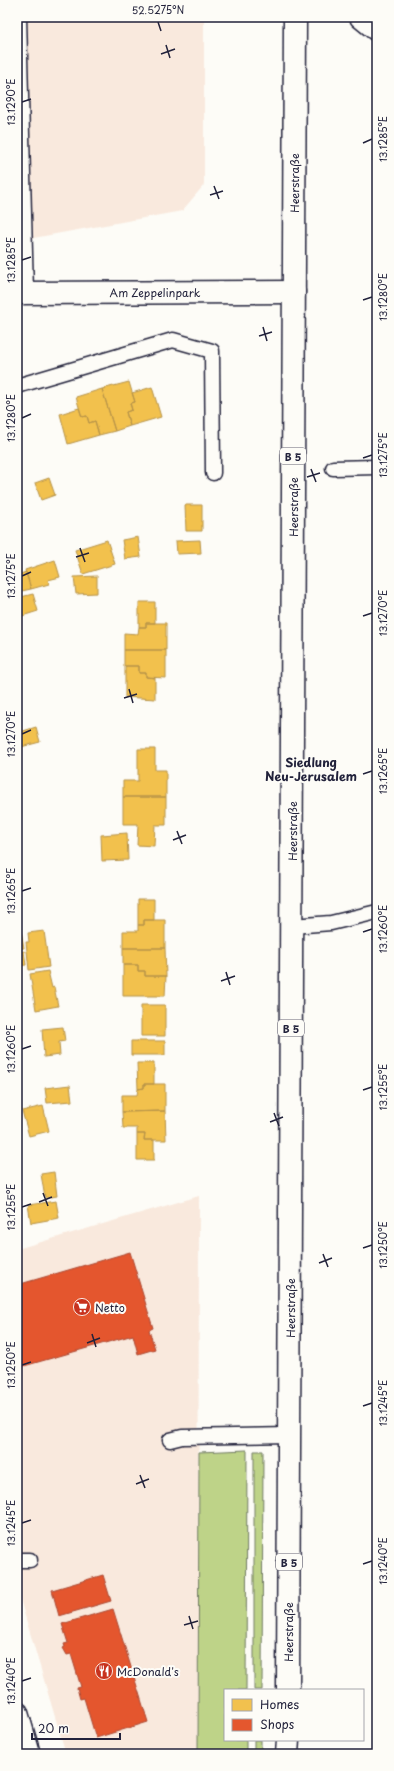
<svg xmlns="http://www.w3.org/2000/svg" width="394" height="1771" viewBox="0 0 394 1771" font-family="'Playpen Sans',sans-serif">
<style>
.built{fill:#f9e9dd}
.green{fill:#bed388;stroke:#707a62}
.homes{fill:#f2c14e;stroke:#b49148}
.shops{fill:#e4572e;stroke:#aa4732}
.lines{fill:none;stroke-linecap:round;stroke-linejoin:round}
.service-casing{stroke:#22223b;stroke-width:17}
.minor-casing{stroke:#22223b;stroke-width:25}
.secondary-casing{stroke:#22223b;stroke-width:25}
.primary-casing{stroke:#22223b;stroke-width:25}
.service{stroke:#fdfcf7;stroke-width:14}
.minor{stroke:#fdfcf7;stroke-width:22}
.secondary{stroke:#fdfcf7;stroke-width:22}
.primary{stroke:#fdfcf7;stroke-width:22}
.ticks{fill:none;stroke:#22223b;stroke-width:1.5}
.labels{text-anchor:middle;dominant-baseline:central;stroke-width:4;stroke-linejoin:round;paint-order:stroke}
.shield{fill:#fdfcf7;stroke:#646373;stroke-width:1}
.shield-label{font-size:10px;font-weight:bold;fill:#22223b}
.street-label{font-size:11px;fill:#22223b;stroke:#fdfcf7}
.poi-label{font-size:11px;fill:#22223b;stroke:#fdfcf7;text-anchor:start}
.neighbourhood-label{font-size:12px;font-weight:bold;fill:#22223b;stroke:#fdfcf7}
.neatline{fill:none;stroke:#22223b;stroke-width:1.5}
.ticks-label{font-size:10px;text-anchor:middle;fill:#22223b}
</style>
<rect width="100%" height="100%" fill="#fdfcf7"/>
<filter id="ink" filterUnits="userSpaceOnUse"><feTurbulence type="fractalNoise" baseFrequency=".025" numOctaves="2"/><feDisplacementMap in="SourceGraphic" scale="8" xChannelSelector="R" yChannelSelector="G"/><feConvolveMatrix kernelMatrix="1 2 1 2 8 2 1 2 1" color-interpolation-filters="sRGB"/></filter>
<g filter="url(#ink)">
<path class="built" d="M 17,17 L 204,17 L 204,185 L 182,211 L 17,241 Z
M 199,1196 L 198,1754 L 66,1754 L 17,1589 L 17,1249 Z"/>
<path class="green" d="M 247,1450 L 246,1690 L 225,1690 L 225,1740 L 246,1740 L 246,1754 L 198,1754 L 199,1452 Z
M 254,1451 L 263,1451 L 262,1690 L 254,1690 Z
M 254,1740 L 261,1740 L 261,1754 L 254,1754 Z"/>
<path class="homes" d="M 129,382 L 135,402 L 130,403 L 132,410 L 126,412 L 130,426 L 115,431 L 102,389 Z
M 152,387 L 161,417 L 130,426 L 126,412 L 132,410 L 130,403 L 135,402 L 132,393 Z
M 102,389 L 115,431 L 99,435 L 95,421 L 89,423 L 87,416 L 82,417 L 76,397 Z
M 79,408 L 82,417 L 87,416 L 89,423 L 95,421 L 99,435 L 68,444 L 60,414 Z
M 49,478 L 55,495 L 41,500 L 35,483 Z
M 185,505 L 202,505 L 202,531 L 186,531 Z
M 138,537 L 141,557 L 125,559 L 122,540 Z
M 107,540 L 115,564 L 83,574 L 75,550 Z
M 200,540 L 201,553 L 177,554 L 176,541 Z
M 55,560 L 60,577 L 48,580 L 49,584 L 31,589 L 25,570 Z
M 26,572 L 31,589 L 17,592 L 17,575 Z
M 97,576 L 97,593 L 76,594 L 74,577 Z
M 33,594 L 38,611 L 19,617 L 17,598 Z
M 139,602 L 155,602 L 155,623 L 146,623 L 146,627 L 139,627 Z
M 146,623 L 166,623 L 166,650 L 124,650 L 124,633 L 138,634 L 139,627 L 146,627 Z
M 124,650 L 166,650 L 166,678 L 146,677 L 146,673 L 139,673 L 139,666 L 124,666 Z
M 125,666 L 139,666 L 139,673 L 146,673 L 146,677 L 155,678 L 155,699 L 125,697 Z
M 36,727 L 40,742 L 17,748 L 17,733 Z
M 138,749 L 155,749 L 155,770 L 166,770 L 166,797 L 123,797 L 123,781 L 138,781 Z
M 123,797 L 166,797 L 166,825 L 155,825 L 154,846 L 137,845 L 138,824 L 123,824 Z
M 127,833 L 128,860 L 102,861 L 101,835 Z
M 138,899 L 154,899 L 154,920 L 144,920 L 144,925 L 138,925 Z
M 18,913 L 24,948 L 17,949 L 17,914 Z
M 144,920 L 165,920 L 165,948 L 123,948 L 123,931 L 138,931 L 138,925 L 144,925 Z
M 44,931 L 49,967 L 29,970 L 26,942 L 29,942 L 28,933 Z
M 123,948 L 165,948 L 166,976 L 145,976 L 145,971 L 138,971 L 138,965 L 123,965 Z
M 24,951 L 26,965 L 17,966 L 17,952 Z
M 123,965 L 138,965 L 138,971 L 145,971 L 145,976 L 166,976 L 165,996 L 123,996 Z
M 48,971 L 52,988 L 54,987 L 58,1006 L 36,1010 L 30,974 Z
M 141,1005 L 165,1005 L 165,1036 L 141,1036 Z
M 63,1027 L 65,1041 L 59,1042 L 60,1055 L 44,1057 L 42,1029 Z
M 131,1041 L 165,1041 L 165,1055 L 131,1055 Z
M 137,1063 L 154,1063 L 154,1084 L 144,1084 L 144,1088 L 138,1089 Z
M 144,1084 L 165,1084 L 165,1111 L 122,1112 L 122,1095 L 137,1095 L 138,1089 L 144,1088 Z
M 70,1085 L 72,1101 L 47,1103 L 45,1088 Z
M 43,1106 L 49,1131 L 29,1136 L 22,1111 Z
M 165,1111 L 166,1140 L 144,1140 L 145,1134 L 137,1134 L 137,1128 L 123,1128 L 122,1112 Z
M 137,1134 L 145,1134 L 144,1140 L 154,1140 L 154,1160 L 137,1160 Z
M 54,1172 L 57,1196 L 45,1198 L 41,1174 Z
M 56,1201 L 59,1218 L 31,1223 L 28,1205 Z"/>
<path class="shops" d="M 130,1252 L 153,1328 L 149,1330 L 155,1349 L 138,1354 L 133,1335 L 17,1368 L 17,1285 Z
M 103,1575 L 111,1601 L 59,1616 L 52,1590 Z
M 113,1609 L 148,1722 L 96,1738 L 84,1698 L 80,1699 L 77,1688 L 81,1687 L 71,1654 L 67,1655 L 63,1648 L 65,1647 L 64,1644 L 68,1643 L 62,1624 Z"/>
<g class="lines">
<g class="service-casing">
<path id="service" d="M 19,17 L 26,293
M 17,386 L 173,340 L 212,351 L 213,473
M 333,468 L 377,467
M 292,926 L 331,923 L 377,912
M 170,1440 L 182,1437 L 290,1435
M 17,1560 L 30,1560"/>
</g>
<g class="minor-casing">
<path id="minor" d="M 361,17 L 377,30"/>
</g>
<g class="secondary-casing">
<path id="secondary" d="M 17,293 L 294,292
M 17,1713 L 29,1754"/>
</g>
<g class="primary-casing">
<path id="primary" d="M 288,1690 L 295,17
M 287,1754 L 288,1740"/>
</g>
<use href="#service" class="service"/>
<use href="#minor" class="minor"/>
<use href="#secondary" class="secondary"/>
<use href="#primary" class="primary"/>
</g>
</g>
<path class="ticks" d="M 158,22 L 161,31M 166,45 L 170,58M 161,54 L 175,49M 22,102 L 31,99M 363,143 L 372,139M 214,186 L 219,199M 210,195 L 223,191M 22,260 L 31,257M 363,300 L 372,297M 263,327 L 267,341M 259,336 L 272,332M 22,418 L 31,414M 363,458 L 372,455M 311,469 L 316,482M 307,477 L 320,473M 80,548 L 85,562M 76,557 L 89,553M 22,576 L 31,572M 363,616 L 372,613M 129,689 L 133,703M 124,698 L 137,694M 22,734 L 31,730M 363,774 L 372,771M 177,831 L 182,844M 173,840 L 186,835M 22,891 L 31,888M 363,932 L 372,929M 226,972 L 230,985M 221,981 L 235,976M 22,1049 L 31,1046M 363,1090 L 372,1087M 274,1113 L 279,1126M 270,1122 L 283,1117M 43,1193 L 48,1206M 39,1202 L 52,1197M 22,1207 L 31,1204M 363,1248 L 372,1245M 323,1254 L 328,1267M 319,1263 L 332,1258M 92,1334 L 96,1347M 87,1343 L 100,1338M 22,1365 L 31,1362M 363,1406 L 372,1403M 140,1475 L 145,1488M 136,1484 L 149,1479M 22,1523 L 31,1520M 363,1564 L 372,1561M 189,1616 L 193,1629M 184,1625 L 198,1621M 22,1681 L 31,1678"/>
<defs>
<g id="supermarket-disc" transform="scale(0.9)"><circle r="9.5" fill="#c8321e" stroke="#fdfcf7"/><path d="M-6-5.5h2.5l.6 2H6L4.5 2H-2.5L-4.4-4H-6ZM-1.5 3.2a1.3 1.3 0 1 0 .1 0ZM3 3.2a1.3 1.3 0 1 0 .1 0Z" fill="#fff"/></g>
<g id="restaurant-disc" transform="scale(0.9)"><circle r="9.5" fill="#c8321e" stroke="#fdfcf7"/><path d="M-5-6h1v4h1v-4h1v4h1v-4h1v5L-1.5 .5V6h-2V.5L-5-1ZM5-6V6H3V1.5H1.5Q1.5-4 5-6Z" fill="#fff"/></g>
</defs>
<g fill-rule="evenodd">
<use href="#supermarket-disc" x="82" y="1307"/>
<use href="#restaurant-disc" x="104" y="1671"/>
</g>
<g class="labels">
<g class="shield">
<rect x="280" y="448" width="26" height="16" rx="3"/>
<rect x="278" y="1020" width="26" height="16" rx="3"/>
<rect x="276" y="1554" width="26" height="16" rx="3"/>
</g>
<g class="shield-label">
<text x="293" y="456">B 5</text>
<text x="291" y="1028">B 5</text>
<text x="289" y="1562">B 5</text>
</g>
<g class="street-label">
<text transform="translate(294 183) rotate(-90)">Heerstraße</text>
<text x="155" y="292">Am Zeppelinpark</text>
<text transform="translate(293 507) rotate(-90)">Heerstraße</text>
<text transform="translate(292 831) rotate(-90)">Heerstraße</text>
<text transform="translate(290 1308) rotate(-90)">Heerstraße</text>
<text transform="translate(288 1632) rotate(-90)">Heerstraße</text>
</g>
<g class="poi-label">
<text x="95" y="1307">Netto</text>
<text x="117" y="1671">McDonald's</text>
</g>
<g class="neighbourhood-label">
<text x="311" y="762">Siedlung<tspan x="311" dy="14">Neu-Jerusalem</tspan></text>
</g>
</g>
<rect width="394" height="1771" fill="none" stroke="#fdfcf7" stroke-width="44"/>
<rect x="224" y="1689" width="140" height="52" fill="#fdfcf7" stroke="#a5a5ac"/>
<rect x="232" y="1699" width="20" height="12" fill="#f2c14e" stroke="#a5a5ac"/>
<text x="260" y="1709" font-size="12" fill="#22223b">Homes</text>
<rect x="232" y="1719" width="20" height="12" fill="#e4572e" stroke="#a5a5ac"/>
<text x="260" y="1729" font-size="12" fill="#22223b">Shops</text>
<path d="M32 1733v6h88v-6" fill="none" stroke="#22223b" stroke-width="2"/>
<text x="38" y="1733" font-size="12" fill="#22223b" stroke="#fdfcf7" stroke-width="3" paint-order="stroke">20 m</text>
<rect x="22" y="22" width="350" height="1727" class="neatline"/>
<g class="ticks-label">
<text x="158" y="14">52.5275°N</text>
<text transform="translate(11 102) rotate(-90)" y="4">13.1290°E</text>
<text transform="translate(383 139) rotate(-90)" y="4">13.1285°E</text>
<text transform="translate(11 260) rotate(-90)" y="4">13.1285°E</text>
<text transform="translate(383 297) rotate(-90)" y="4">13.1280°E</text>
<text transform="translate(11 418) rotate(-90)" y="4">13.1280°E</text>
<text transform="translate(383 455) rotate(-90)" y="4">13.1275°E</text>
<text transform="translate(11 576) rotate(-90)" y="4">13.1275°E</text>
<text transform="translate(383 613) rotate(-90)" y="4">13.1270°E</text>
<text transform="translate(11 734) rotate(-90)" y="4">13.1270°E</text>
<text transform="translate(383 771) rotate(-90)" y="4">13.1265°E</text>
<text transform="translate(11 891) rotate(-90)" y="4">13.1265°E</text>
<text transform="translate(383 929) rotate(-90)" y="4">13.1260°E</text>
<text transform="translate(11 1049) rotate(-90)" y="4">13.1260°E</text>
<text transform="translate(383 1087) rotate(-90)" y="4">13.1255°E</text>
<text transform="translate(11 1207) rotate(-90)" y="4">13.1255°E</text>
<text transform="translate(383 1245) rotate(-90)" y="4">13.1250°E</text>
<text transform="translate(11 1365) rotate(-90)" y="4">13.1250°E</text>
<text transform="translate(383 1403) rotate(-90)" y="4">13.1245°E</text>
<text transform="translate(11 1523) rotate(-90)" y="4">13.1245°E</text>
<text transform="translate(383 1561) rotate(-90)" y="4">13.1240°E</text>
<text transform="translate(11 1681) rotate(-90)" y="4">13.1240°E</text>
</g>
</svg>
